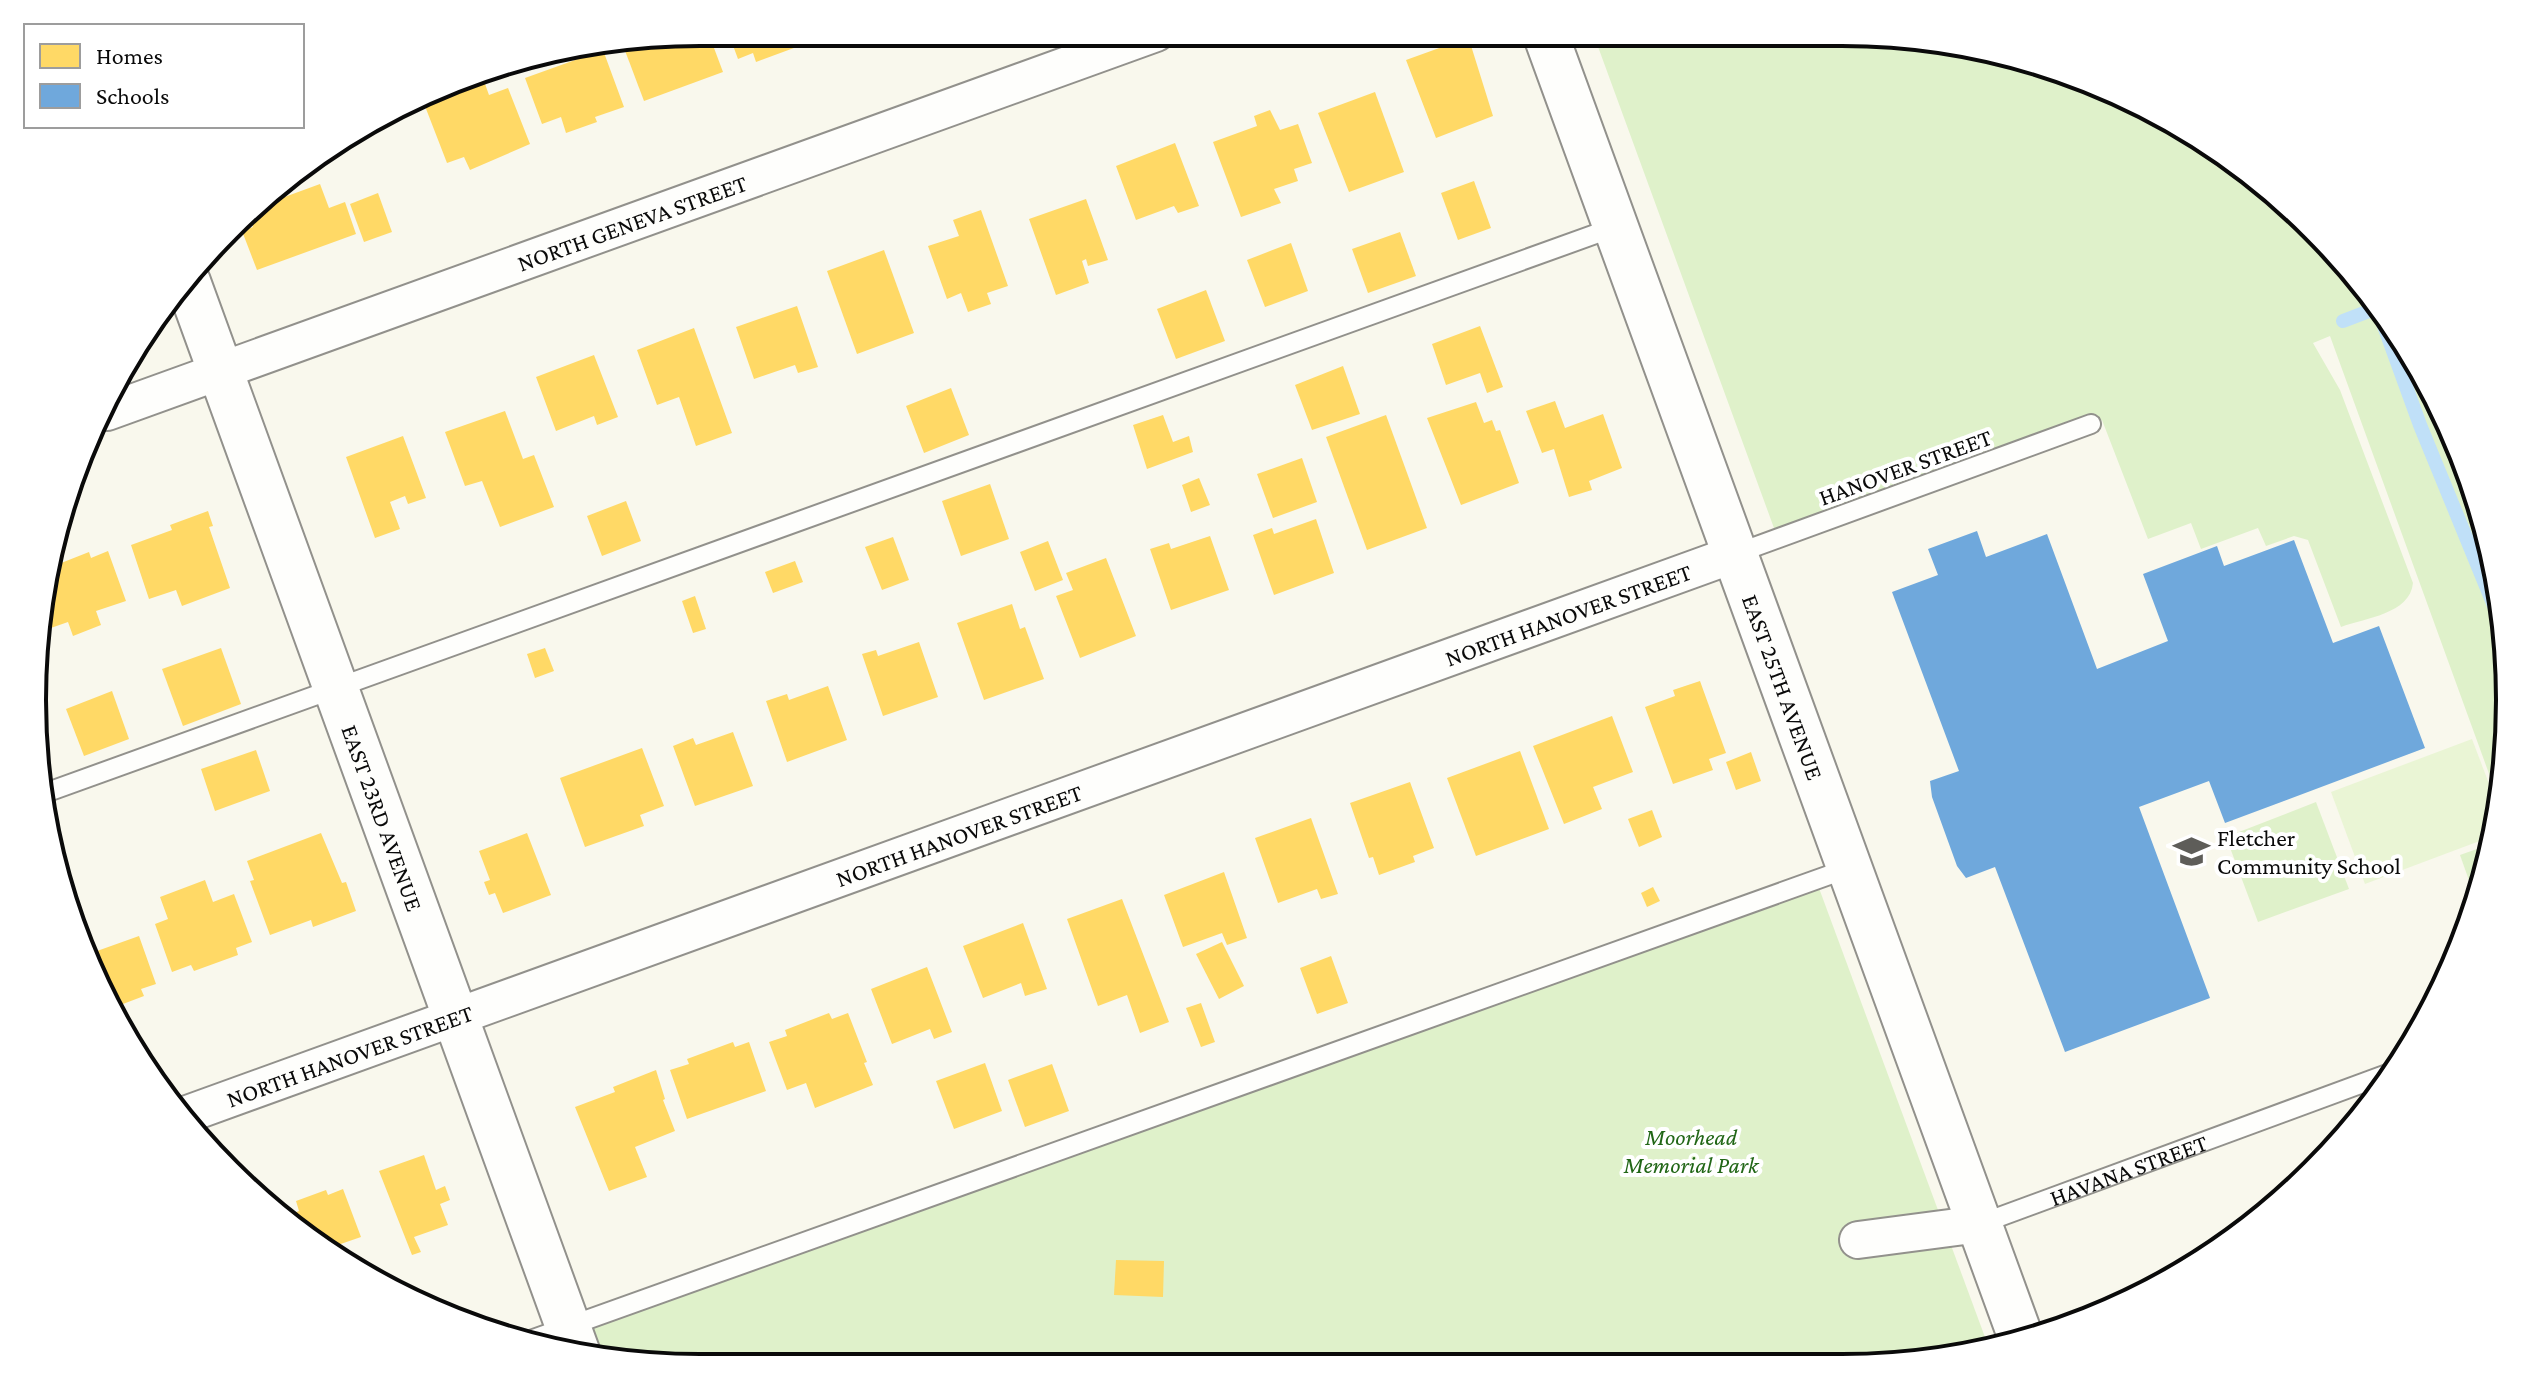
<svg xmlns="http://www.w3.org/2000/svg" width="2542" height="1400" viewBox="0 0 2542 1400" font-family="'Crimson Pro',serif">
<rect width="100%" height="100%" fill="#f9f8ed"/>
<!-- green -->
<g fill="#dff1ca">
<path d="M1593,33h292l171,34 120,55 107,76 89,96 69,111 46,123 6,32 -15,-20 19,46 12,71 -5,131 -4,16 -170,-468 -17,7 27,47 73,193c-3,31 -48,35 -72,44l-33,-87 -14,-4 -28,10 -8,-18 -57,21 -10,-26 -43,16 -46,-119 -324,119z"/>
<polygon points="2316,802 2349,889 2258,922 2226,837"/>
<polygon points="2491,844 2477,903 2460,855"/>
<polygon points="1816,880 1989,1348 1929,1362 657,1367 578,1354 568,1326"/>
</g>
<!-- pitch -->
<polygon fill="#eaf5d5" points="2472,739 2499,810 2493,836 2365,884 2331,792"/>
<!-- homes -->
<g fill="#ffd966">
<polygon points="700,32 708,32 723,72 644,101 624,48 643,41"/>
<polygon points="728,32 819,32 821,38 756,62 753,53 738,59"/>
<polygon points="1458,33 1461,33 1463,38 1468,36 1493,116 1436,138 1406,60 1442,47 1440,40"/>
<polygon points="603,50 624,107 595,117 597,122 566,133 561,117 542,124 525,78"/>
<polygon points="480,70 489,95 508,88 530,144 470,170 464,157 447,163 423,101"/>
<polygon points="1375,92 1404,172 1349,192 1318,113"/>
<polygon points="1270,110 1280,130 1298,124 1312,163 1294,169 1298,181 1274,189 1281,203 1241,217 1213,142 1257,126 1254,116"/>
<polygon points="1175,143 1199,206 1178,213 1174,206 1136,220 1116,166"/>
<polygon points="1474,181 1491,228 1458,240 1441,193"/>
<polygon points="320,184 329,208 345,202 356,234 257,270 242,231 253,227 249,217 260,206"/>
<polygon points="378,193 392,232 364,242 350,204"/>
<polygon points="1086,199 1108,260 1088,266 1086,259 1082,261 1089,283 1056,295 1029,219"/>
<polygon points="981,210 1008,286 987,293 991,304 968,312 961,293 947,299 928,246 959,236 953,220"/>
<polygon points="1400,232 1416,276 1368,293 1352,249"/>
<polygon points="1291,243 1308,291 1265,307 1247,260"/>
<polygon points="884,250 914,333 857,354 827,271"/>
<polygon points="1206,290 1225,341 1176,359 1157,309"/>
<polygon points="797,306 818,367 798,373 795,365 754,379 736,327"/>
<polygon points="1480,326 1503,387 1487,393 1480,373 1446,385 1432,344"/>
<polygon points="694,328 732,433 696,446 679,397 657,405 637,350"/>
<polygon points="594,355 618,417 597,425 594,416 556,431 536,377"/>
<polygon points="1343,366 1360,414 1312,430 1295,385"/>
<polygon points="951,388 969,435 924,453 906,406"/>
<polygon points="1555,401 1565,428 1603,414 1622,468 1589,481 1592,490 1569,497 1554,449 1542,453 1526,411"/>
<polygon points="1476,402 1484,423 1492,420 1496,431 1500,430 1519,483 1461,505 1427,418"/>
<polygon points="505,411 523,459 534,455 554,507 500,527 482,481 465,486 445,432"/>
<polygon points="1163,415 1173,442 1189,436 1193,452 1147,469 1133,425"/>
<polygon points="1386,415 1427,528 1367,550 1326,437"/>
<polygon points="403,436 426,498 408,504 405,496 390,502 400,529 375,538 346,457"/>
<polygon points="1302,458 1317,502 1273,518 1257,474"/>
<polygon points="1199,478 1210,505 1191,512 1182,485"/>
<polygon points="990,484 1009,539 961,556 942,501"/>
<polygon points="626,501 641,541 602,556 587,516"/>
<polygon points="208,511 213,526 209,527 230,588 182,606 176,590 149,599 131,545 172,530 170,525"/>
<polygon points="1316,519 1334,573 1274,595 1253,535 1272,528 1274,534"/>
<polygon points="1210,536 1229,590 1171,610 1150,549 1169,543 1171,549"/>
<polygon points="893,537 909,580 882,590 865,547"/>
<polygon points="1048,541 1063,580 1035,591 1020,552"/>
<polygon points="108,551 126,601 96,611 101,625 73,636 68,622 48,629 46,621 51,567 89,552 91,558"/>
<polygon points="1106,558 1136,636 1080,658 1056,596 1073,590 1066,573"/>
<polygon points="795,561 803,582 773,593 765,572"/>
<polygon points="695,596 706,629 693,633 682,601"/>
<polygon points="1012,604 1020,629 1025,627 1044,679 984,700 957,623"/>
<polygon points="919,642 938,697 883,716 862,654 876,650 878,656"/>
<polygon points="221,648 241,704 183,726 162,669"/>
<polygon points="545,648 554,671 535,678 527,654"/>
<polygon points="1700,681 1726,753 1709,759 1713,770 1673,784 1645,707 1675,696 1673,690"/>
<polygon points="828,686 847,740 787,762 766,701 787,694 789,700"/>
<polygon points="112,691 129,739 84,756 66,709"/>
<polygon points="1612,716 1633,772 1593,787 1602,809 1564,824 1533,746"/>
<polygon points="733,732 753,786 695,806 673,746 693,738 696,745"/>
<polygon points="642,748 664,806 640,815 644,826 585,847 560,778"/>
<polygon points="256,750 270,791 215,811 201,769"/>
<polygon points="1520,751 1549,829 1476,856 1447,778"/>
<polygon points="1751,752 1761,781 1736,790 1726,762"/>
<polygon points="1410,782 1434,848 1413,856 1415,862 1379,875 1373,857 1369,858 1350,803"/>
<polygon points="1652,810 1662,837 1639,847 1628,819"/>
<polygon points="1311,818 1338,894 1321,899 1317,889 1278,903 1255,838"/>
<polygon points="321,833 342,883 346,882 356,911 313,927 311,920 270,935 250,881 254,880 247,861"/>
<polygon points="527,833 551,895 503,913 495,893 489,895 484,882 490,880 479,851"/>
<polygon points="1224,872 1247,938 1227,945 1222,933 1183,947 1164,895"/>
<polygon points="205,880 213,902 234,894 252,942 236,948 238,955 194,971 191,965 172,972 155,924 168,919 160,897"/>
<polygon points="1653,887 1660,901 1647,907 1641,893"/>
<polygon points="1122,899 1169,1022 1140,1033 1127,995 1098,1006 1067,919"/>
<polygon points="1023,923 1047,989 1025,996 1021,983 983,998 963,946"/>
<polygon points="139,936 156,984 141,989 144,996 115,1007 83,956"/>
<polygon points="1222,942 1244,986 1219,999 1196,954"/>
<polygon points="1331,956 1348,1003 1317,1014 1300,968"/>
<polygon points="927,967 952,1032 934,1039 930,1029 892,1044 871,989"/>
<polygon points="1201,1003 1215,1042 1201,1047 1186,1008"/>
<polygon points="829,1013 832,1019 848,1013 867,1062 864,1063 873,1085 815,1108 806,1083 787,1090 769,1042 787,1036 785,1030"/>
<polygon points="733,1042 735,1047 749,1042 766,1091 687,1119 670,1070 689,1064 687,1059"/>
<polygon points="985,1063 1002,1111 954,1129 936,1081"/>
<polygon points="1052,1064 1069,1111 1025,1127 1008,1080"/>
<polygon points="656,1070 665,1099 663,1100 675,1131 635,1147 647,1177 609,1191 575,1107 615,1092 613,1087"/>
<polygon points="424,1155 436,1190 445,1186 450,1200 440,1204 448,1225 414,1237 421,1252 412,1255 379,1171"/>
<polygon points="343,1189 361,1237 329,1248 289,1215 299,1211 296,1201 326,1190 328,1195"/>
<polygon points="1116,1260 1164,1261 1163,1297 1114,1295"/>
</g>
<!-- schools -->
<polygon fill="#6fa8dc" points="1977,531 1986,557 2047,534 2097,669 2168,641 2143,574 2217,546 2224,566 2294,540 2333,643 2379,626 2425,748 2225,823 2209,781 2139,807 2210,998 2065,1052 1995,867 1966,878 1957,866 1932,797 1930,781 1959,771 1892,592 1938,575 1928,549"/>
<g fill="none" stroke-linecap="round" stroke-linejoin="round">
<!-- stream -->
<g stroke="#c0e0f8" stroke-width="14">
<polyline points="2372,293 2420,425 2504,630"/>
<polyline points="2343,321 2377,308"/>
</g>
<defs>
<g id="service">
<polyline points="1735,554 2091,424"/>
<polyline points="45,793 1615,227"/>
<path id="s1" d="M1980,1224l410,-151"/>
<polyline points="522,1343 1849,868"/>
</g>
<g id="minor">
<path id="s2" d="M107,412l1049,-379"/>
<path id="s3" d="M182,1116l1553,-562"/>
<polyline points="1858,1240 1980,1224"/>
</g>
<g id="tertiary">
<path id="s4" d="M1545,33l477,1308"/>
<path id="s5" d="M188,282l390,1072"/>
</g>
</defs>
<!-- service casing -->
<use href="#service" stroke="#92918c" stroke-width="22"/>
<!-- minor casing -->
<use href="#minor" stroke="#92918c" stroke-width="40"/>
<!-- tertiary casing -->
<use href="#tertiary" stroke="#92918c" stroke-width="48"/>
<!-- service -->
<use href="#service" stroke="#fefefc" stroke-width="18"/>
<!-- minor -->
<use href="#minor" stroke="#fefefc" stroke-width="36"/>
<!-- tertiary -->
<use href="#tertiary" stroke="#fefefc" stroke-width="44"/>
</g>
<!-- icons -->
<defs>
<symbol id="school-bare" viewBox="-9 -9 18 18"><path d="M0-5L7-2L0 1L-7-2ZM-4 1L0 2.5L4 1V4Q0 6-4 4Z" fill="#5e5d59" stroke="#fff" stroke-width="2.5" paint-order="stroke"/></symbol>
</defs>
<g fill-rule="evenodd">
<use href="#school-bare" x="2166" y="826" width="51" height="51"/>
</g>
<g text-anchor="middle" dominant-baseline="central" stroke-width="8" stroke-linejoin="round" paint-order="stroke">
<!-- street labels -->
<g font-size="24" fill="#0a0a0a" stroke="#fff">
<text stroke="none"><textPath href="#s2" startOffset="558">NORTH GENEVA STREET</textPath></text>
<text transform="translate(1905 467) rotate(-20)">HANOVER STREET</text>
<text stroke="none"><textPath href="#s3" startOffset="1474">NORTH HANOVER STREET</textPath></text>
<text stroke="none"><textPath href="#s4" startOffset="696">EAST 25TH AVENUE</textPath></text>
<text stroke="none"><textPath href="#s5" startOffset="570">EAST 23RD AVENUE</textPath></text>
<text stroke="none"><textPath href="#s3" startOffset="826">NORTH HANOVER STREET</textPath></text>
<text stroke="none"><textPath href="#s3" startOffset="178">NORTH HANOVER STREET</textPath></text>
<text stroke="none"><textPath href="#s1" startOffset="158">HAVANA STREET</textPath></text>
</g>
<!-- poi labels -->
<g font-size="24" fill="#0a0a0a" stroke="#fff" text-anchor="start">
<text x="2217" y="837">Fletcher<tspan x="2217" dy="28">Community School</tspan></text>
</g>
<!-- park labels -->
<g font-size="24" font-style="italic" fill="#216616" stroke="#fff">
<text x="1691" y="1136">Moorhead<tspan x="1691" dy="28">Memorial Park</tspan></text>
</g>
</g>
<!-- crop -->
<path d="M0 0H2542V1400H0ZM700 46H1842A654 654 0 0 1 2496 700V700A654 654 0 0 1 1842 1354H700A654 654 0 0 1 46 700V700A654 654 0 0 1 700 46Z" fill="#fff" fill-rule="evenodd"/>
<path fill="none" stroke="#0a0a0a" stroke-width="4" d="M700 46H1842A654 654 0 0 1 2496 700V700A654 654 0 0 1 1842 1354H700A654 654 0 0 1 46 700V700A654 654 0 0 1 700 46Z"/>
<!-- legend -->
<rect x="24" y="24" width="280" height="104" fill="#ffffff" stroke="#9d9d9d" stroke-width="2"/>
<rect x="40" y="44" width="40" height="24" fill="#ffd966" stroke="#9d9d9d" stroke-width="2"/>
<text x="96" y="64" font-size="24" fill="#0a0a0a">Homes</text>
<rect x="40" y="84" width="40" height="24" fill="#6fa8dc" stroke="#9d9d9d" stroke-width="2"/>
<text x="96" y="104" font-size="24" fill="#0a0a0a">Schools</text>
</svg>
